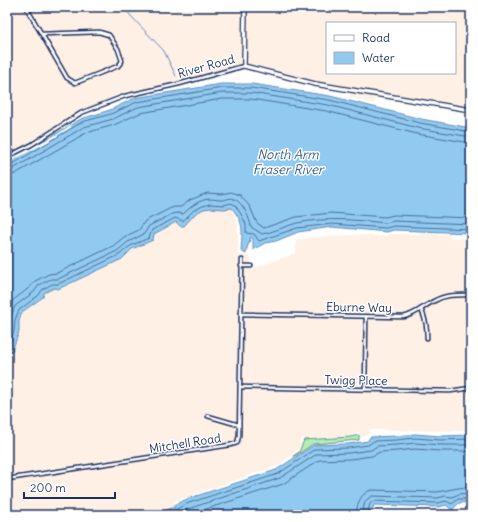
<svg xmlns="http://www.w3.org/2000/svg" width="478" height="522" viewBox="0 0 478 522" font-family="Delius,sans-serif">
<rect width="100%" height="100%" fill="#fff"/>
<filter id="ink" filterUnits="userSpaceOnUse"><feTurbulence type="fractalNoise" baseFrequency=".025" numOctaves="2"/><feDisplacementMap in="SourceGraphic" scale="8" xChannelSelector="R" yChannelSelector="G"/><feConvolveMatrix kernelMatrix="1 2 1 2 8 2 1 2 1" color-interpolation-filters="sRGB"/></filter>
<g filter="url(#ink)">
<!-- built -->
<g fill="#fef0e5" fill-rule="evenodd">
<path d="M7,7h464v103l-156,-26 -71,-18 -65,18 -54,12 -44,17 -50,32 -24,12zM327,23h128v50h-128z"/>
<polygon points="352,91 377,95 374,104 348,97"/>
<polygon points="230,207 232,208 238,224 238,252 240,255 246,255 251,258 251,269 296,253 296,239 343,235 387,236 388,234 450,234 450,238 471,238 471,393 470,393 468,431 370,430 369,434 360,438 360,432 349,436 301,439 299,449 280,465 173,502 175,507 152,515 149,509 131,515 7,515 7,352 12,351 19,332 19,321 22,312 43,297 44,293 54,288 122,259 132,249 153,240 154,234 177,222 184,226 196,213 204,209 211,208 224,209"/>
</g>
<!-- green -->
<polygon fill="#b2efb5" stroke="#668f8a" points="359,435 359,440 313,444 295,456 293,456 299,452 304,440 350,437"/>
<!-- water -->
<g fill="#91caf0" stroke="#628cb6">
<path d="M221,84h31l78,12 91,23 50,9v105l-77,-3 -7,2 -55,-5 -34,5 -22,9 -11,2 -12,7v-11l-2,-2 -4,11 -1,6 -5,-3c1,-21 4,-26 -9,-43l-8,1 -13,-1 -7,1 -8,4 -12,13h-4l-4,-4 -22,12 -1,6 -21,9 -10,10 -64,30 -4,-1 -10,5 -1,4 -21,15 -3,9v11l-7,19 -5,1v-190l74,-43 29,-9 25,-12z"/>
<polygon points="415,434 441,436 469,435 471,436 471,502 459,503 453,509 453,515 451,515 451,509 446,505 439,507 374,505 371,515 152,515 175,507 174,505 187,499 276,470 314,445 348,444 368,441 370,437 396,436"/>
</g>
<!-- pier -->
<polygon fill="#fff" points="72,124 70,128 58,135 57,137 15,159 7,165 7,160 58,134"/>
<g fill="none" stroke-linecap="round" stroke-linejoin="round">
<!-- shore -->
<g stroke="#4a6d98" stroke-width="1">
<polyline points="7,165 11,165 82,122 111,114 137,102 222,88 251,88 329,100 420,123 471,132"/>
<polyline points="7,170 13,169 84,127 113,119 138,107 222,93 251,93 328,105 418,128 471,137"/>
<polyline points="7,176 15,174 86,133 114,125 140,113 222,99 251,99 326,111 417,134 471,143"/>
<polyline points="7,309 12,301 29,288 35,281 49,274 57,273 113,246 124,237 139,230 145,221 169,209 174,207 181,207 190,200 207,193 222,194 231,192 240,195 250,207 257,223 264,228 296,217 331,213 385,217 394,215 471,218"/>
<path d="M7,338l3,-8v-11l5,-13 19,-14 5,-7 12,-6h7l59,-28 11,-9 16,-8 5,-8 23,-12 5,-1 6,1c8,-7 15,-14 26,-15 5,0 9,1 13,1 4,0 8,-3 12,-1 9,3 16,20 17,28l11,7c12,-2 23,-8 35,-11 30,-6 59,-3 89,0l8,-2 77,3"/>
<polyline points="7,348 9,347 14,331 15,320 19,310 39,295 42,290 52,284 58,284 119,255 130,246 149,238 152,230 175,218 183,221 194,210 203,206 210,204 224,205 231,203 235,205 241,214 246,224 246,233 254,234 259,241 297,228 332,224 386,228 394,226 471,229"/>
<path d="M164,515c11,-4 15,-8 25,-12l89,-29 37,-25 33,-1 20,-3 6,-4 22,-1 19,-2 26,2 30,-1"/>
<polyline points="179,515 183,511 191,508 280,478 317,454 349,453 371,450 377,446 397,445 415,443 441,445 471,445"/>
<polyline points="188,515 283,484 319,460 350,459 372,456 380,452 397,451 415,449 440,451 471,451"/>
<path d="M356,515c1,-11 4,-21 15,-25l66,2 21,-4 13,-1"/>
<polyline points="362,515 365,501 372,496 438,498 445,496 452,497 459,494 471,493"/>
<polyline points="367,515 370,504 373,501 438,503 446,501 452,504 458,499 471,499"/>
</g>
<!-- stream -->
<polyline stroke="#628cb6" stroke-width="1" points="125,7 130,15 164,51 176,76"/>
<defs>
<g id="street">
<polyline points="26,7 67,78 75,83 118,66 122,61 118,49 109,35 99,32 42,34"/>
<polyline points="7,157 31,145 81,113 125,96 179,84 244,66"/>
<polyline points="241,266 251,266"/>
<path d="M421,309c5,11 6,18 6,29"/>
<path d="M241,314l162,3c12,-2 21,-11 31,-16 12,-7 24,-6 37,-6"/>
<polyline points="240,387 450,391 471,388"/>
<polyline points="365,389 366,317"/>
<polyline points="208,416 239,425"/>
<polyline points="7,479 230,445 237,443 239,436 242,260"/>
</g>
<polyline id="secondary" points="245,7 244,66 315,84 471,110"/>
</defs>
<!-- street casing -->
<use href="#street" stroke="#1b2f5e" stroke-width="5.5"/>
<!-- secondary casing -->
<use href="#secondary" stroke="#1b2f5e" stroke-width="6"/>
<!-- street -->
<use href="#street" stroke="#fff" stroke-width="2.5"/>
<!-- secondary -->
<use href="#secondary" stroke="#fff" stroke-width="3.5"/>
</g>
</g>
<g text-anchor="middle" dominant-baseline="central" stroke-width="3" stroke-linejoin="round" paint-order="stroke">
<!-- street labels -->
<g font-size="12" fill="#1b2f5e" stroke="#fff">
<text transform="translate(206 66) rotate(-15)">River Road</text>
<text transform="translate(359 307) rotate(1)">Eburne Way</text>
<text transform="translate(356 380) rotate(1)">Twigg Place</text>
<text transform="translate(185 443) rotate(-9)">Mitchell Road</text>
</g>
<!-- water labels -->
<g font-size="13" font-style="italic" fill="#3e5e8a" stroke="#fff">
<text x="288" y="154">North Arm<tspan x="288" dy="15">Fraser River</tspan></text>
</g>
</g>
<!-- margin -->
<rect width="478" height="522" fill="none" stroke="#fff" stroke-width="24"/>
<rect x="12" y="12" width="454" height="498" fill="none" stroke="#1b2f5e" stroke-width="1.5" filter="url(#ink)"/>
<!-- legend -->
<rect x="326" y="22" width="130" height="52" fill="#ffffff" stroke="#a4acbf"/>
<rect x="334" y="35" width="20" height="6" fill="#ffffff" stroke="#a4acbf"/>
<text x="362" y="42" font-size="12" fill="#1b2f5e">Road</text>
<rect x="334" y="52" width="20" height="12" fill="#91caf0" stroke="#a4acbf"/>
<text x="362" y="62" font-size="12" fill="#1b2f5e">Water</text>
<!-- scale -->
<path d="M24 492v6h91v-6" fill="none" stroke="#1b2f5e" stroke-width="2"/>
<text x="30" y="492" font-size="12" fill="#1b2f5e" stroke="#ffffff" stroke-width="3" paint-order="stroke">200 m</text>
</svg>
